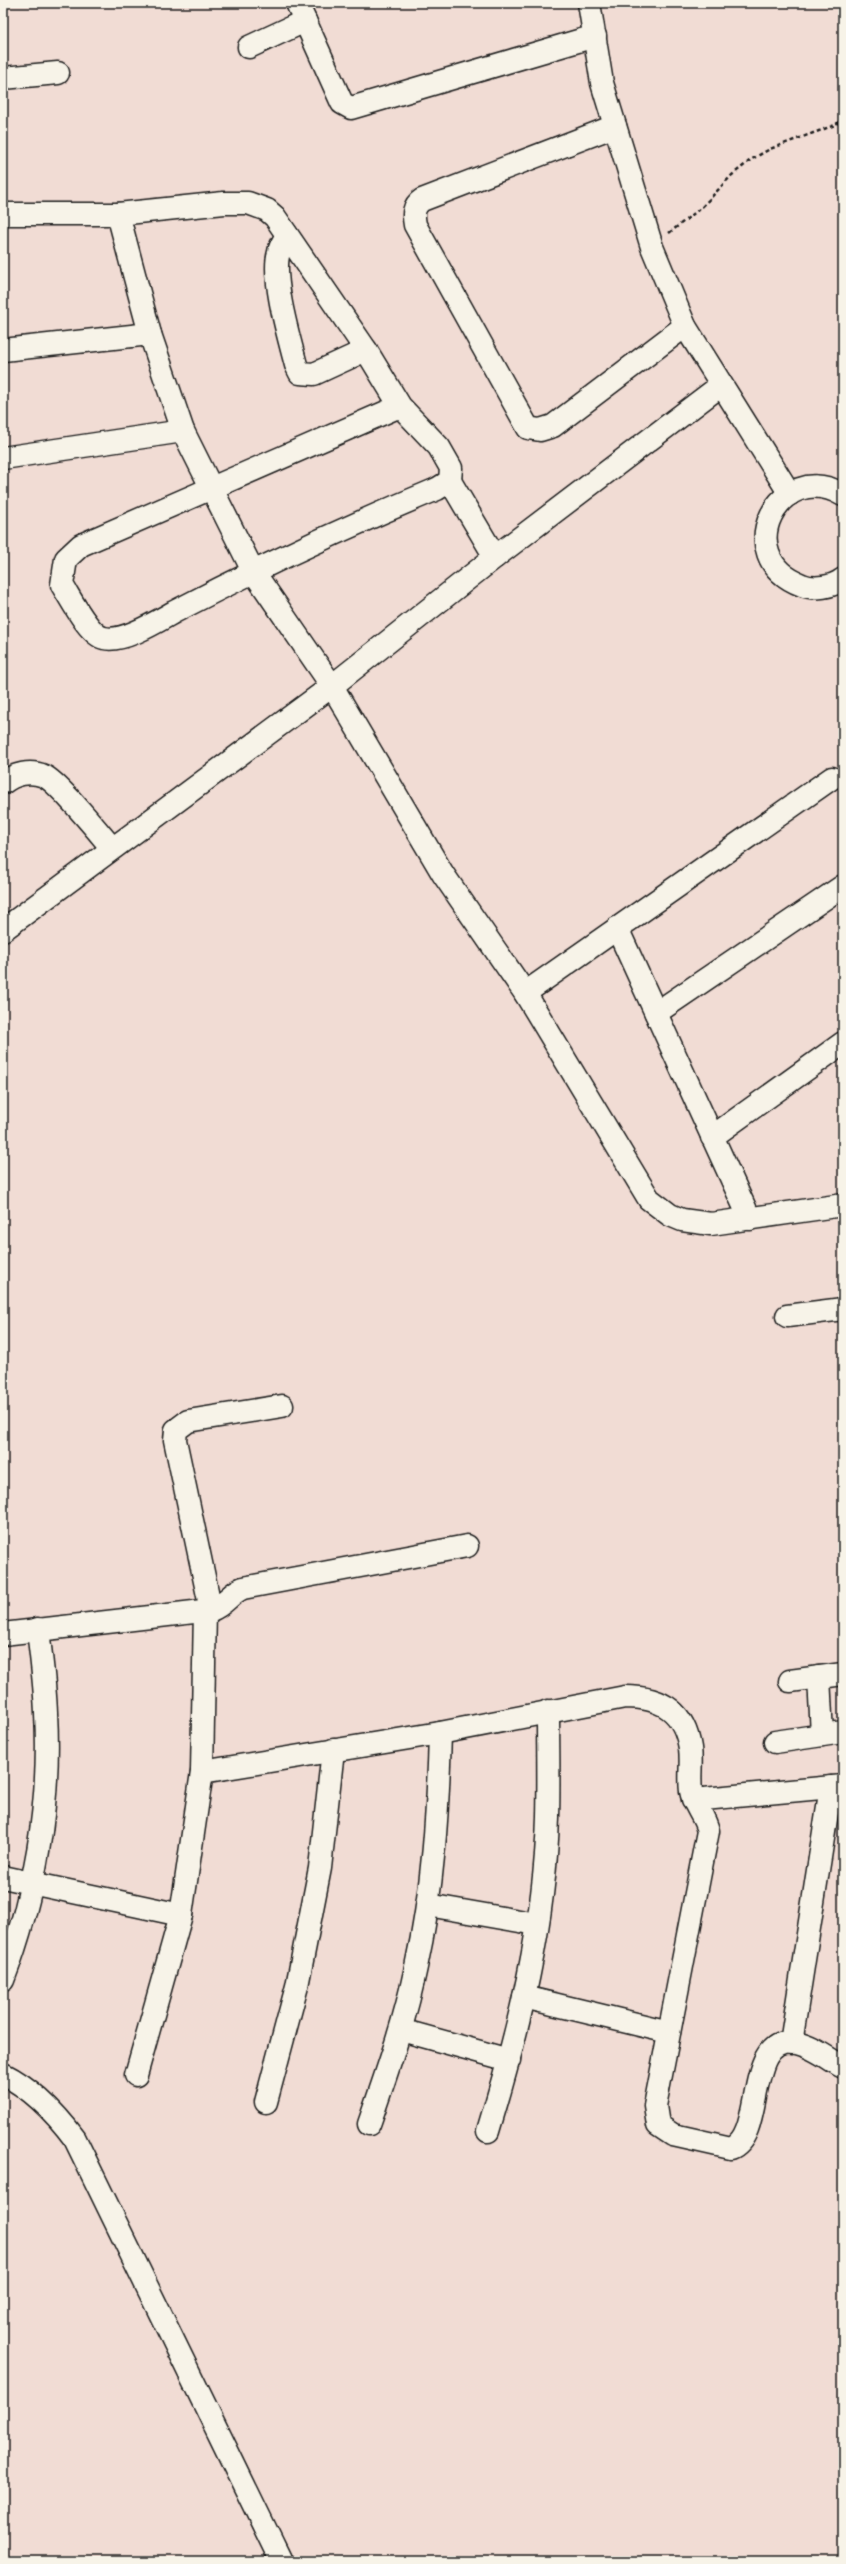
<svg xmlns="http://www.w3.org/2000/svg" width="846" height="2564" viewBox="0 0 846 2564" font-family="Mynerve,sans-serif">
<rect width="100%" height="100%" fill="#f1dcd4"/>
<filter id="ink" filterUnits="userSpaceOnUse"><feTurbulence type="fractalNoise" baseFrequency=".025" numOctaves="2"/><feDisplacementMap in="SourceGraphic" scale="8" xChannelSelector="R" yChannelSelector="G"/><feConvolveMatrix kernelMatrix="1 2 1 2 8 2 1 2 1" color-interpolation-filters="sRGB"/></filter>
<g filter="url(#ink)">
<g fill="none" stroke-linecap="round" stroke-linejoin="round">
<defs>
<g id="minor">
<polyline points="297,3 342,103 351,108 595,36"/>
<polyline points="589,3 602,83 652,247 685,326 790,494"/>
<polyline points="249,47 305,21"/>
<polyline points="3,78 58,73"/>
<path d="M615,126l-193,74c-9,6 -9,14 -7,25l113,203 12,2 13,-4 132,-100"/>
<path d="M3,214h115l106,-11h24l19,7 8,7 91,133 34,56 39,41 12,21 -1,13 -13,8c-89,37 -177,78 -263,123 -16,9 -51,31 -70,26 -15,-3 -33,-39 -42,-53l4,-26 15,-14 319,-139"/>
<polyline points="118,214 150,334 183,431 253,571 332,686 443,874 525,993 649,1199 670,1215 682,1220 711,1224 843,1205"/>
<path d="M287,235c-3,6 -7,11 -8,17 -8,25 10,86 17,113l4,8 14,1 52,-24"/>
<polyline points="3,350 150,334"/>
<polyline points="3,458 183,431"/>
<polyline points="450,481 495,557"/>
<path d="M843,495c-63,-38 -115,62 -41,90 12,5 31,2 41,-6"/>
<path d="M3,783c11,-9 27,-13 41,-7 14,6 55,57 68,72"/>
<polyline points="617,928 750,1219"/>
<polyline points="3,930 332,686 495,557 720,386"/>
<polyline points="525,993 832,778"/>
<polyline points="656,1013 843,886"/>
<polyline points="712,1137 843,1043"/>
<polyline points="787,1316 843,1309"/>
<polyline points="211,1610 175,1440 176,1430 188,1421 282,1406"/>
<path d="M3,1634l208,-24c14,-5 19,-17 32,-22l224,-42"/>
<polyline points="819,1677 822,1735"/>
<polyline points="790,1681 843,1674"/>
<polyline points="775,1742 843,1732"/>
<path d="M202,1772l238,-39 185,-36c36,0 59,13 65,51 2,14 -1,29 1,43 2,14 14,25 17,40l-53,275 3,19 15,10 58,13c35,-13 12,-114 65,-105 16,3 33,16 47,24"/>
<polyline points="693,1800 843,1786"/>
<polyline points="3,1877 181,1915"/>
<polyline points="428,1905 537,1924"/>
<path d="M3,1980c32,-83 48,-178 43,-267 -1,-28 -5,-56 -8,-84"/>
<polyline points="524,1997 669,2032"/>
<polyline points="401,2030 509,2060"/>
<polyline points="791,2043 831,1787"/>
<path d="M3,2074c30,15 52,38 72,65l206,422"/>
<polyline points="136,2075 181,1915 202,1772 205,1610"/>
<polyline points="266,2102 297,1986 320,1868 333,1750"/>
<path d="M369,2124c18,-52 36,-103 47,-157 17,-77 22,-155 24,-234"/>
<path d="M488,2131c31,-102 57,-207 60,-314 1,-36 0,-71 0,-106"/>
</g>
</defs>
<!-- minor casing -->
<use href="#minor" stroke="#1c1c1c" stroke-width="25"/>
<!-- path -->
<polyline stroke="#1c1c1c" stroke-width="2.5" stroke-dasharray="4 3" stroke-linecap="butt" points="669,233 702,207 732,175 752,159 770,149 835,125 843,119"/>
<!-- minor -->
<use href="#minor" stroke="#f7f3e8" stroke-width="22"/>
</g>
</g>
<!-- margin -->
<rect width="846" height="2564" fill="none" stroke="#f7f3e8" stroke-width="16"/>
<rect x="8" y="8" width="830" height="2548" fill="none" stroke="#1c1c1c" stroke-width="1.5" filter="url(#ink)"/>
</svg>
